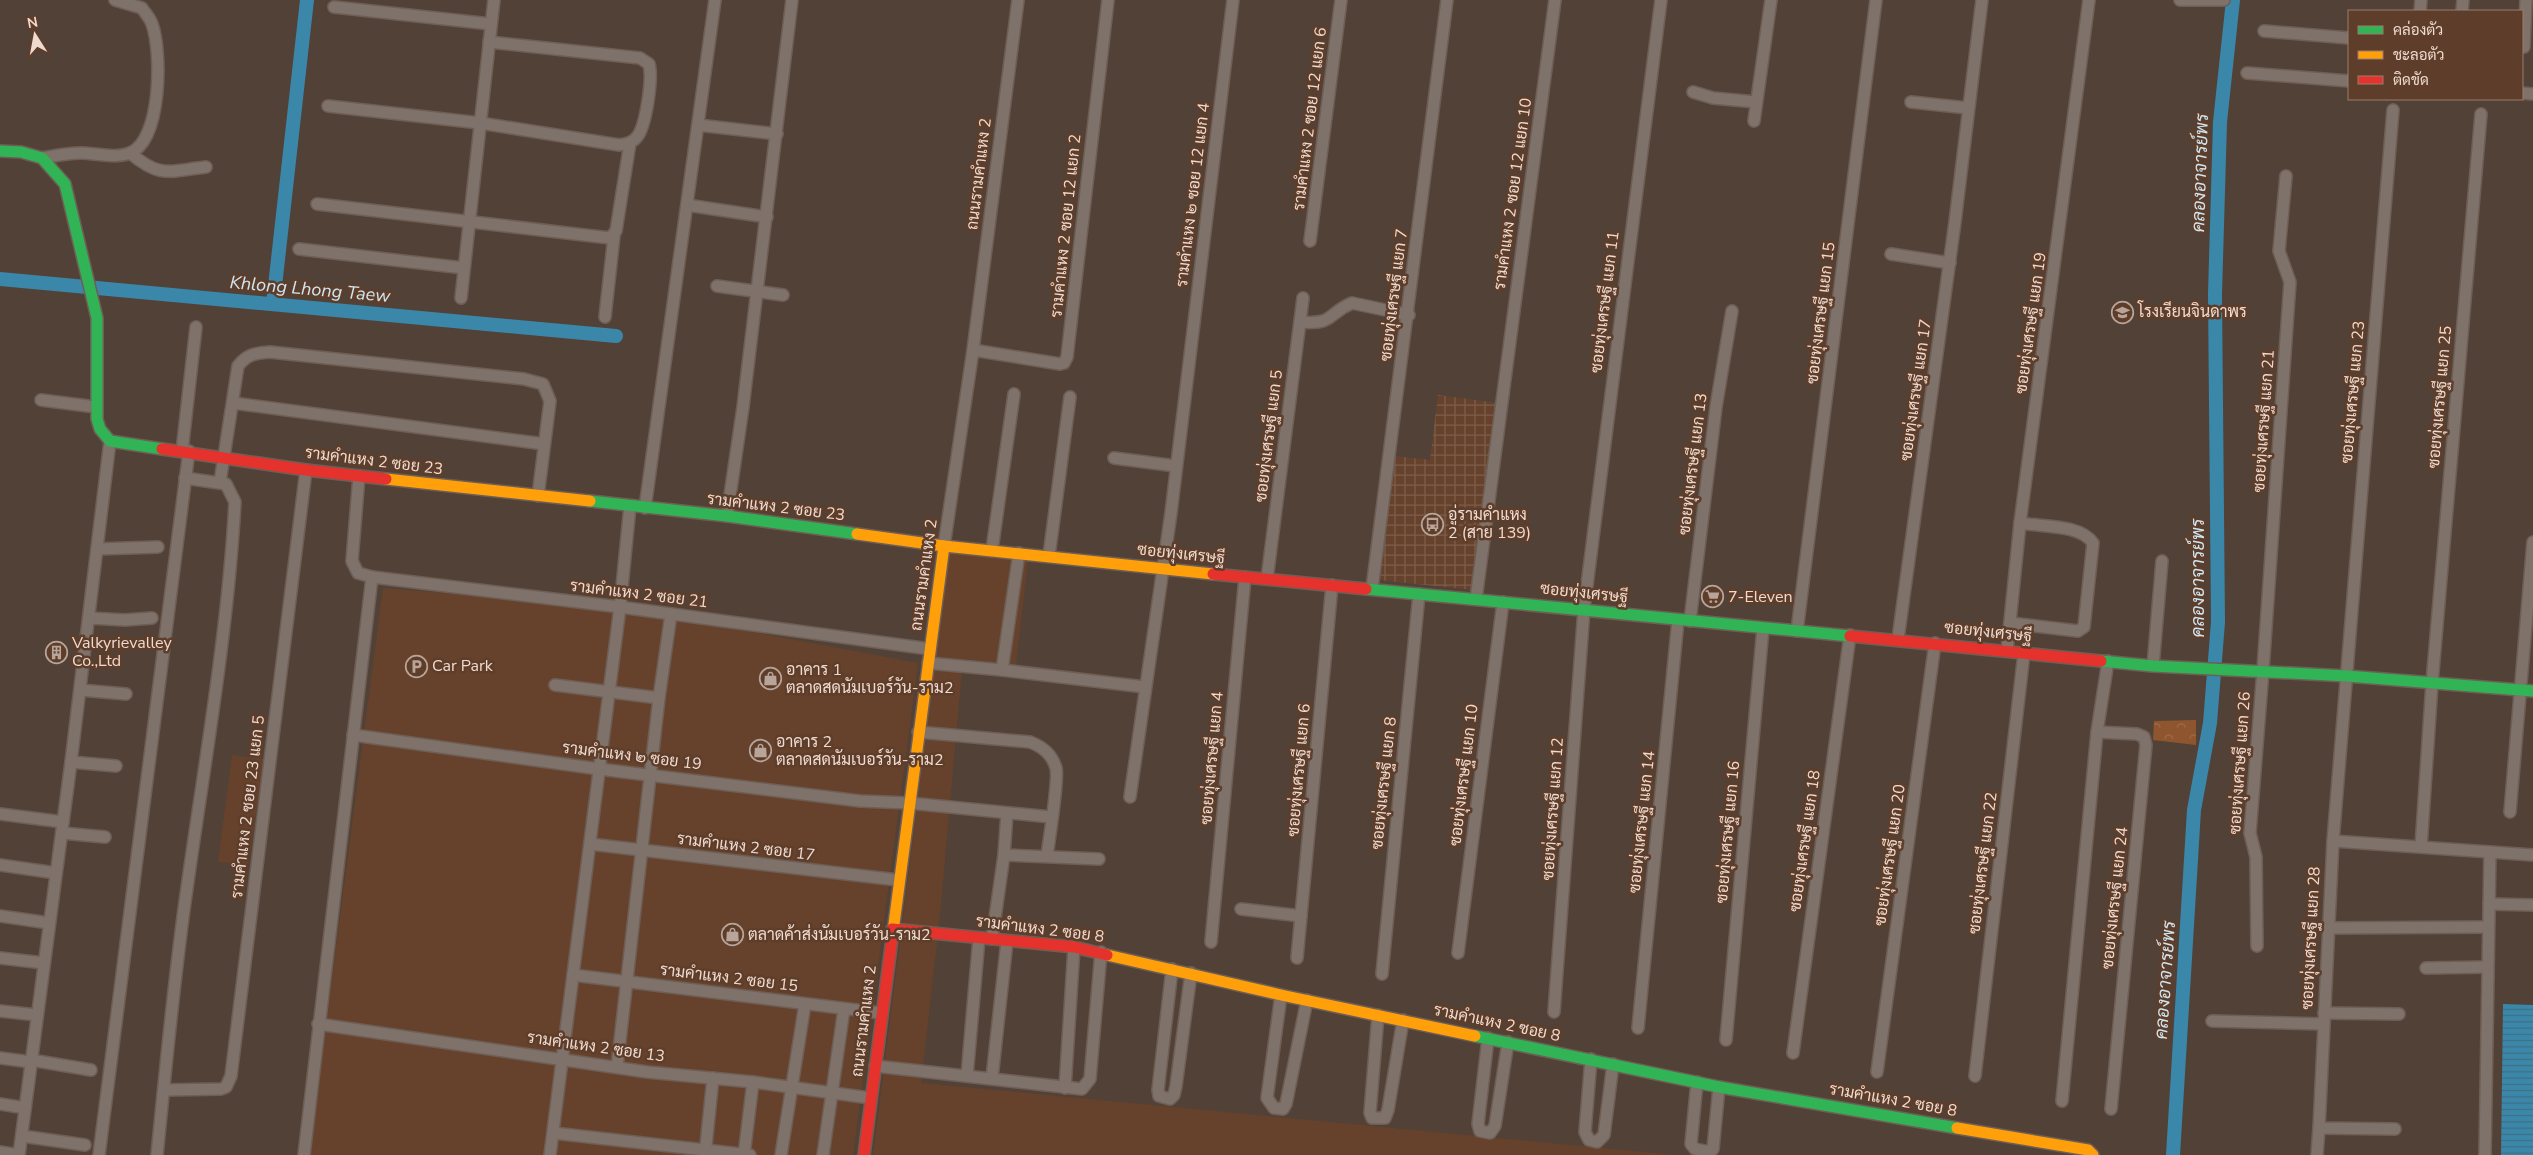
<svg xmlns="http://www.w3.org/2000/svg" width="2533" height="1155" viewBox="0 0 2533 1155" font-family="'Nunito Sans',Sarabun,sans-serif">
<defs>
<pattern id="industrial-grid" width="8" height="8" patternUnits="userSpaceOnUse" patternTransform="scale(1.25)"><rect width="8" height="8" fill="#66422c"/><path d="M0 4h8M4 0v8" fill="none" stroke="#7c5d4a"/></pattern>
<pattern id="park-crowns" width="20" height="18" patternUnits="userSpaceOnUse" patternTransform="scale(1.25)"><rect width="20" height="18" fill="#8e552f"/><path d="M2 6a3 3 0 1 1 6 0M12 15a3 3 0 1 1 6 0" fill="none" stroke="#9e6d4c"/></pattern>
<pattern id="water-rules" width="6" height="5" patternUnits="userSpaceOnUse" patternTransform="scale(1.25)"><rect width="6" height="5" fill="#3b87aa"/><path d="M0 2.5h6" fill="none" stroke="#406e84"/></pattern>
</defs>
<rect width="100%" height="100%" fill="#524136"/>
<!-- built -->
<g fill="#66422c">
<polygon points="949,553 1028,560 1016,665 963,659 939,926 921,1083 1675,1155 873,1155"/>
<polygon points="383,588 620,607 918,663 853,1155 309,1155"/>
<polygon points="232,755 264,759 248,865 218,862"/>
</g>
<!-- industrial -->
<polygon fill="url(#industrial-grid)" points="1438,395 1498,403 1473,590 1378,580 1395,456 1430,460"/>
<!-- park -->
<polygon fill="url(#park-crowns)" points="2196,720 2196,745 2153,740 2154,721"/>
<!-- water -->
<polygon fill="url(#water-rules)" points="2503,1004 2533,1005 2533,1155 2501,1155"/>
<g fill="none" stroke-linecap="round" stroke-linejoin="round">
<!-- canal -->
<g stroke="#3b87aa" stroke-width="14">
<polyline points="0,279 616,336"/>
<polyline points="273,304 307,0"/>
<polyline points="2173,1155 2194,810 2210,723 2218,622 2215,294 2220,122 2233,0"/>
</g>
<defs>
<g id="street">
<polyline points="2180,0 2224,0"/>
<polyline points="334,7 491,24"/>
<polyline points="2420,11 2421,0"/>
<polyline points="2462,11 2463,0"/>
<polyline points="2264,31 2349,38"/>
<polyline points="2524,47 2526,0"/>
<polyline points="2247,73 2349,81"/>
<polyline points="1693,92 1713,98 1756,102"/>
<polyline points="2522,93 2533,94"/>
<polyline points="1911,102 1968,108"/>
<path d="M328,106l152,17 139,22c7,-1 13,-2 18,-8 9,-11 16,-59 12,-73l-9,-6 -151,-16"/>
<polyline points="2393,110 2333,841 2319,1128 2395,1129"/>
<polyline points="1754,121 1771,0"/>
<polyline points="698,125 777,134"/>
<path d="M130,153c31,26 39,18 76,14"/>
<path d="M42,158c12,-2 25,-5 38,-5 16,0 35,6 50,0 32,-13 32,-102 22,-129 -2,-6 -7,-11 -10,-16l-27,-8"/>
<polyline points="317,204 610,238 616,231 630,143"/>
<polyline points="687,205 767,217"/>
<polyline points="1310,241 1341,0"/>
<polyline points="299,249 464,268"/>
<polyline points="1891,254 1950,263"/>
<polyline points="717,286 783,295"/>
<polyline points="461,298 494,0"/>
<polyline points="605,317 614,236"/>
<path d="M1300,322c35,3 26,-8 52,-19l57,12"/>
<polyline points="973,350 1060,364 1064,363 1067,357 1108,0"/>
<polyline points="41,400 96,407"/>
<polyline points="233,403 544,444"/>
<polyline points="182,451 196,327"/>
<polyline points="1114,458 1176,466"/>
<polyline points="359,476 352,561 358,573 372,577 620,607 930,649"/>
<path d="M220,482l18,-116c9,-12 18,-13 32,-14l254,27 19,5 7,17 -12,95"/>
<polyline points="645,508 715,0"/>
<polyline points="727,516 743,407 792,0"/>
<polyline points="944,546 973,350 1018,0"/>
<polyline points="97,549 158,547"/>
<polyline points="992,550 1014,394"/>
<polyline points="1019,553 1002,670 1145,687"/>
<polyline points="1049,556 1070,397"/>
<polyline points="1267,579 1303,298"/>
<polyline points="1372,589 1447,0"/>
<polyline points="1476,599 1555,0"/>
<polyline points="89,618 125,620 152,618"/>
<polyline points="1690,621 1716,407 1732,311"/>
<path d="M2010,623l68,8 6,-4 9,-84c-13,-19 -50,-16 -73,-20"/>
<polyline points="1797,631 1876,0"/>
<polyline points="1898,639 1955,222 1982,0"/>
<polyline points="2007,651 2020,523 2089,0"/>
<polyline points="928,663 1002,670"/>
<polyline points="2153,666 2162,561"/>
<polyline points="555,685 659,698"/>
<polyline points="80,690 126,694"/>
<path d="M918,732l112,10c13,5 22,12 26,26 3,12 -7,72 -9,88"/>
<polyline points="2097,732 2137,734 2144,737 2146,745 2111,1109"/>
<polyline points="353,735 599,769 860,801 909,803 1051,817"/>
<polyline points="71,762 116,766"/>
<polyline points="1130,797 1171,513 1233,0"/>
<polyline points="2510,812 2533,542"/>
<polyline points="0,814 63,822"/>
<polyline points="62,833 105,837"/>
<polyline points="2333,841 2533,855"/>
<polyline points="590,844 898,880"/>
<polyline points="2421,847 2432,683 2481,114"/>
<polyline points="1004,855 1007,813"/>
<polyline points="0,865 56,873"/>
<polyline points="2489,904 2533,905"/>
<polyline points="1241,909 1301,916"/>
<polyline points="0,916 49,923"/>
<polyline points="2328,928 2488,927"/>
<polyline points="992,939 1004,855 1099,859"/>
<polyline points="1211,942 1245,577"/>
<polyline points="2257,946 2256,857 2250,833 2263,670 2290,282 2279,251 2286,176"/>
<polyline points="1458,953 1503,602"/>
<polyline points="0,958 44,963"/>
<polyline points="1297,958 1332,585"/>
<polyline points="2426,968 2487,967"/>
<polyline points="1172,969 1158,1090 1159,1096 1170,1099 1174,1095 1176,1086 1191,973"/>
<polyline points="1382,974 1419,594"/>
<polyline points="573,975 881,1013"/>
<polyline points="1281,995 1267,1098 1274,1108 1283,1109 1286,1104 1307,1000"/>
<polyline points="0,1011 37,1015"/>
<polyline points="1554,1012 1584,609 1661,0"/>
<polyline points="2324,1013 2399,1014"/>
<polyline points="1378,1015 1370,1113 1372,1118 1385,1118 1388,1110 1403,1020"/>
<polyline points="2212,1021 2323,1024"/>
<polyline points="318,1024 647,1072 753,1082 870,1098"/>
<polyline points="1638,1028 1678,620"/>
<polyline points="1488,1038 1478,1124 1480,1131 1490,1133 1495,1126 1508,1042"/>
<polyline points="1726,1040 1763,628"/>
<polyline points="1793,1053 1850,635"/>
<polyline points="0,1058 31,1062"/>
<polyline points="1591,1059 1585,1132 1589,1140 1597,1142 1604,1135 1613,1064"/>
<polyline points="31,1060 91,1070"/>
<polyline points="875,1066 1082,1089 1090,1079 1101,952"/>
<polyline points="617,1067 659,698 671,614"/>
<polyline points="1877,1072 1935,643"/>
<polyline points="967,1076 979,938"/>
<polyline points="1975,1076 2024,653"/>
<polyline points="992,1078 1007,941"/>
<polyline points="1697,1082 1691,1144 1695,1149 1710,1152 1713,1149 1719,1087"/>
<polyline points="1065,1088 1074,947"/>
<polyline points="165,1090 221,1089 226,1087 231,1076 306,470"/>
<polyline points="2062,1101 2097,732 2108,661"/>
<polyline points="0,1104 25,1108"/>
<polyline points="553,1133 750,1155"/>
<polyline points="22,1136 85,1145"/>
<polyline points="0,1152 19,1155 71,762 110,441"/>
<polyline points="99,1155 189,451"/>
<path d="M157,1155c9,-89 17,-178 30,-267 18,-128 41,-257 48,-386l-9,-18 -41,-6"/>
<polyline points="304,1155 372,577"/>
<polyline points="550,1155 620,607 630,506"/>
<polyline points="705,1155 713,1078"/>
<polyline points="744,1155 753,1082"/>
<polyline points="781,1155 805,1004"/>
<polyline points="823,1155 844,1009"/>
<polyline points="2317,1155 2319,1128"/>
<polyline points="2485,1155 2490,852"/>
</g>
<g id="fast">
<polyline points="0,151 21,152 42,158 65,184 97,318 97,419 100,429 110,441 162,449"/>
<polyline points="590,501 727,516 857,534"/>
<polyline points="1366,589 1850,636"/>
<polyline points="2101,661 2153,666 2347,676 2533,691"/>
<polyline points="1475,1036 1719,1087 1957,1128"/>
</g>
<g id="slow">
<polyline points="386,479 590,501"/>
<polyline points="857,534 944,546 1213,574"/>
<polyline points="892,939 944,546"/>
<polyline points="1107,955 1281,995 1475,1036"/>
<polyline points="1957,1128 2088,1150 2093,1155"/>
</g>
<g id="jam">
<polyline points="162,449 306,470 386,479"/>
<polyline points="1213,574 1366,589"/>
<polyline points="1850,636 2101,661"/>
<polyline points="892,929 1074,947 1107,955"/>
<polyline points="864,1155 892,939"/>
</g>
</defs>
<!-- street casing -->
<use href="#street" stroke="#6e5e55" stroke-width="14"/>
<!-- fast casing -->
<use href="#fast" stroke="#6e5e55" stroke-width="14"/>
<!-- slow casing -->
<use href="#slow" stroke="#6e5e55" stroke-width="14"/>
<!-- jam casing -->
<use href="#jam" stroke="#6e5e55" stroke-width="14"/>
<!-- street -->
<use href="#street" stroke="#7f726a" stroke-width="11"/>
<!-- fast -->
<use href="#fast" stroke="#30b455" stroke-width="11"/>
<!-- slow -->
<use href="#slow" stroke="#ff9f0a" stroke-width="11"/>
<!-- jam -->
<use href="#jam" stroke="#e5322d" stroke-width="11"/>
</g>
<!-- icons -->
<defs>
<symbol id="school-ring" viewBox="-11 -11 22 22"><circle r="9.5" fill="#5e3e2a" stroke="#b8a499" stroke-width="1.5"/><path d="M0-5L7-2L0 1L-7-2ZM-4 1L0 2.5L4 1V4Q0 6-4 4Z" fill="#b8a499"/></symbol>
<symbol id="bus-ring" viewBox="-11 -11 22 22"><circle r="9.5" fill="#5e3e2a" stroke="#b8a499" stroke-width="1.5"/><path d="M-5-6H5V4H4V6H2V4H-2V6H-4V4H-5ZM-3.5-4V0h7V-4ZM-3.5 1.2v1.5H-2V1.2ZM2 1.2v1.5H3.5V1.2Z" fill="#b8a499"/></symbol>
<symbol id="supermarket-ring" viewBox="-11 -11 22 22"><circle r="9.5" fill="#5e3e2a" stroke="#b8a499" stroke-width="1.5"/><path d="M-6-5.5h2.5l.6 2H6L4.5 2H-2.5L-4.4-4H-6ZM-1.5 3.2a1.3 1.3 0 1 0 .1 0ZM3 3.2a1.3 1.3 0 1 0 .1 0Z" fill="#b8a499"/></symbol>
<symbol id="building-ring" viewBox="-11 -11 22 22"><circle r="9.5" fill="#5e3e2a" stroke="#b8a499" stroke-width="1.5"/><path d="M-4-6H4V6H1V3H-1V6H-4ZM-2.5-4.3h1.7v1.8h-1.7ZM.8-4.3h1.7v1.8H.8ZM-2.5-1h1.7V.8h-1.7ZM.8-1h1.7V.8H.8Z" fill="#b8a499"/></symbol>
<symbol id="parking-ring" viewBox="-11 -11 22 22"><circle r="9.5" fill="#5e3e2a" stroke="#b8a499" stroke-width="1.5"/><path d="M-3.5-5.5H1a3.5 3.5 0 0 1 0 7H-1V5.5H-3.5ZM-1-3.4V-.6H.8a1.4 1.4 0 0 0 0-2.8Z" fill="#b8a499"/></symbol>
<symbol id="shop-ring" viewBox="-11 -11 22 22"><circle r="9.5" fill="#5e3e2a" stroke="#b8a499" stroke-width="1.5"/><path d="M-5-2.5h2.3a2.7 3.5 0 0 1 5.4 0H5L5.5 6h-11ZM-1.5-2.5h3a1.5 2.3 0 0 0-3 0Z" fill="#b8a499"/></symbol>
</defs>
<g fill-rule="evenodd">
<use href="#school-ring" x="2110" y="300" width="25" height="25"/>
<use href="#bus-ring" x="1420" y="512" width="25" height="25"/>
<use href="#supermarket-ring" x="1700" y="584" width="25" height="25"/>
<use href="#building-ring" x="44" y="640" width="25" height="25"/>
<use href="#parking-ring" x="404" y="654" width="25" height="25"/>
<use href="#shop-ring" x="758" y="666" width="25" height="25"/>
<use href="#shop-ring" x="748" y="738" width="25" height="25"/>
<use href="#shop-ring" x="720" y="922" width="25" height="25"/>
</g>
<g text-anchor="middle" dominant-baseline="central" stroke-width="5" stroke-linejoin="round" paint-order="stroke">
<!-- street labels -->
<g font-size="16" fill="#efdacf" stroke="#5e3e2a">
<text transform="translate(1310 119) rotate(-83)">รามคำแหง 2 ซอย 12 แยก 6</text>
<text transform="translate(979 174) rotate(-83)">ถนนรามคำแหง 2</text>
<text transform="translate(1513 194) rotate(-82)">รามคำแหง 2 ซอย 12 แยก 10</text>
<text transform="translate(1193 195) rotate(-83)">รามคำแหง ๒ ซอย 12 แยก 4</text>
<text transform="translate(1066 226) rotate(-84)">รามคำแหง 2 ซอย 12 แยก 2</text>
<text transform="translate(1394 295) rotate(-83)">ซอยทุ่งเศรษฐี แยก 7</text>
<text transform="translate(1605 302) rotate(-83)">ซอยทุ่งเศรษฐี แยก 11</text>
<text transform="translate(1821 313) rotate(-83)">ซอยทุ่งเศรษฐี แยก 15</text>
<text transform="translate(2031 323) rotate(-82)">ซอยทุ่งเศรษฐี แยก 19</text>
<text transform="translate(1916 390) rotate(-82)">ซอยทุ่งเศรษฐี แยก 17</text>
<text transform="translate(2353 392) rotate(-85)">ซอยทุ่งเศรษฐี แยก 23</text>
<text transform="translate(2440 397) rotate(-85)">ซอยทุ่งเศรษฐี แยก 25</text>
<text transform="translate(2264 421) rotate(-86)">ซอยทุ่งเศรษฐี แยก 21</text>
<text transform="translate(1269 436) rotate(-83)">ซอยทุ่งเศรษฐี แยก 5</text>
<text transform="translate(374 461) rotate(7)">รามคำแหง 2 ซอย 23</text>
<text transform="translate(1693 464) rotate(-83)">ซอยทุ่งเศรษฐี แยก 13</text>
<text transform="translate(776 507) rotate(7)">รามคำแหง 2 ซอย 23</text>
<text transform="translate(1181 554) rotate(6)">ซอยทุ่งเศรษฐี</text>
<text transform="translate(924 575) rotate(-82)">ถนนรามคำแหง 2</text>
<text transform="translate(1584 593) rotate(6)">ซอยทุ่งเศรษฐี</text>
<text transform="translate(639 594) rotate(7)">รามคำแหง 2 ซอย 21</text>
<text transform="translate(1988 632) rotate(6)">ซอยทุ่งเศรษฐี</text>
<text transform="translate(632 756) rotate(7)">รามคำแหง ๒ ซอย 19</text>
<text transform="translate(1212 758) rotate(-85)">ซอยทุ่งเศรษฐี แยก 4</text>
<text transform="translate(2240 763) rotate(-86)">ซอยทุ่งเศรษฐี แยก 26</text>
<text transform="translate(1299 770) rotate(-85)">ซอยทุ่งเศรษฐี แยก 6</text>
<text transform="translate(1464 775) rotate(-83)">ซอยทุ่งเศรษฐี แยก 10</text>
<text transform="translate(1384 783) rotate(-84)">ซอยทุ่งเศรษฐี แยก 8</text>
<text transform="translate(248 807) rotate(-83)">รามคำแหง 2 ซอย 23 แยก 5</text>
<text transform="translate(1553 809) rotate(-86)">ซอยทุ่งเศรษฐี แยก 12</text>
<text transform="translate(1642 822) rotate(-84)">ซอยทุ่งเศรษฐี แยก 14</text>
<text transform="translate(1728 832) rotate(-85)">ซอยทุ่งเศรษฐี แยก 16</text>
<text transform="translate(1805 841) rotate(-82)">ซอยทุ่งเศรษฐี แยก 18</text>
<text transform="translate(746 847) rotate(7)">รามคำแหง 2 ซอย 17</text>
<text transform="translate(1890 855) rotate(-82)">ซอยทุ่งเศรษฐี แยก 20</text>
<text transform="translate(1983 863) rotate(-83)">ซอยทุ่งเศรษฐี แยก 22</text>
<text transform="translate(2115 898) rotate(-84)">ซอยทุ่งเศรษฐี แยก 24</text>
<text transform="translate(1040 929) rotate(7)">รามคำแหง 2 ซอย 8</text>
<text transform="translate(2311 938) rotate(-87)">ซอยทุ่งเศรษฐี แยก 28</text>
<text transform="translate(729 978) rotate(7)">รามคำแหง 2 ซอย 15</text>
<text transform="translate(864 1021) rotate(-83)">ถนนรามคำแหง 2</text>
<text transform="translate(1497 1023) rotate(12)">รามคำแหง 2 ซอย 8</text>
<text transform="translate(596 1047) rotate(8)">รามคำแหง 2 ซอย 13</text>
<text transform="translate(1893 1100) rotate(10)">รามคำแหง 2 ซอย 8</text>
</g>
<!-- poi labels -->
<g font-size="16" fill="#efdacf" stroke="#5e3e2a" text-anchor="start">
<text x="2138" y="312">โรงเรียนจินดาพร</text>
<text x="1448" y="515">อู่รามคำแหง<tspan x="1448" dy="18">2 (สาย 139)</tspan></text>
<text x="1728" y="597">7-Eleven</text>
<text x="72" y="643">Valkyrievalley<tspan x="72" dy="18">Co.,Ltd</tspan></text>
<text x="432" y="666">Car Park</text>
<text x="786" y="670">อาคาร 1<tspan x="786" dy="18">ตลาดสดนัมเบอร์วัน-ราม2</tspan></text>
<text x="776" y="742">อาคาร 2<tspan x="776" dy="18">ตลาดสดนัมเบอร์วัน-ราม2</tspan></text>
<text x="748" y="935">ตลาดค้าส่งนัมเบอร์วัน-ราม2</text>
</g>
<!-- water labels -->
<g font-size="18" font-style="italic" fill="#cee6f3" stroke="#5e3e2a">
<text transform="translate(2200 173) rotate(-88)">คลองอาจารย์พร</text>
<text transform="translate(310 289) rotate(5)">Khlong Lhong Taew</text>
<text transform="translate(2198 578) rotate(-90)">คลองอาจารย์พร</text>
<text transform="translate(2165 980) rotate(-86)">คลองอาจารย์พร</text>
</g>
</g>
<!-- legend -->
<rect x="2348" y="10" width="175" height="90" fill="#5e3e2a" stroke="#987c6c"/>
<rect x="2358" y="26" width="25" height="8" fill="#30b455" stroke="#987c6c"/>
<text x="2393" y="35" font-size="15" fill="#efdacf">คล่องตัว</text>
<rect x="2358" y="51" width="25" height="8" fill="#ff9f0a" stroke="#987c6c"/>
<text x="2393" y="60" font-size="15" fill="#efdacf">ชะลอตัว</text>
<rect x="2358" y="76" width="25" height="8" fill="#e5322d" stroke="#987c6c"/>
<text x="2393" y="85" font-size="15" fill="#efdacf">ติดขัด</text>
<!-- north arrow -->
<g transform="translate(35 35) rotate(349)" stroke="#5e3e2a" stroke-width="4" paint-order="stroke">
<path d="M0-4L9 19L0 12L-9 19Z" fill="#efdacf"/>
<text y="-8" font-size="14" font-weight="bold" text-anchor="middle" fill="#efdacf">N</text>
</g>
</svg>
